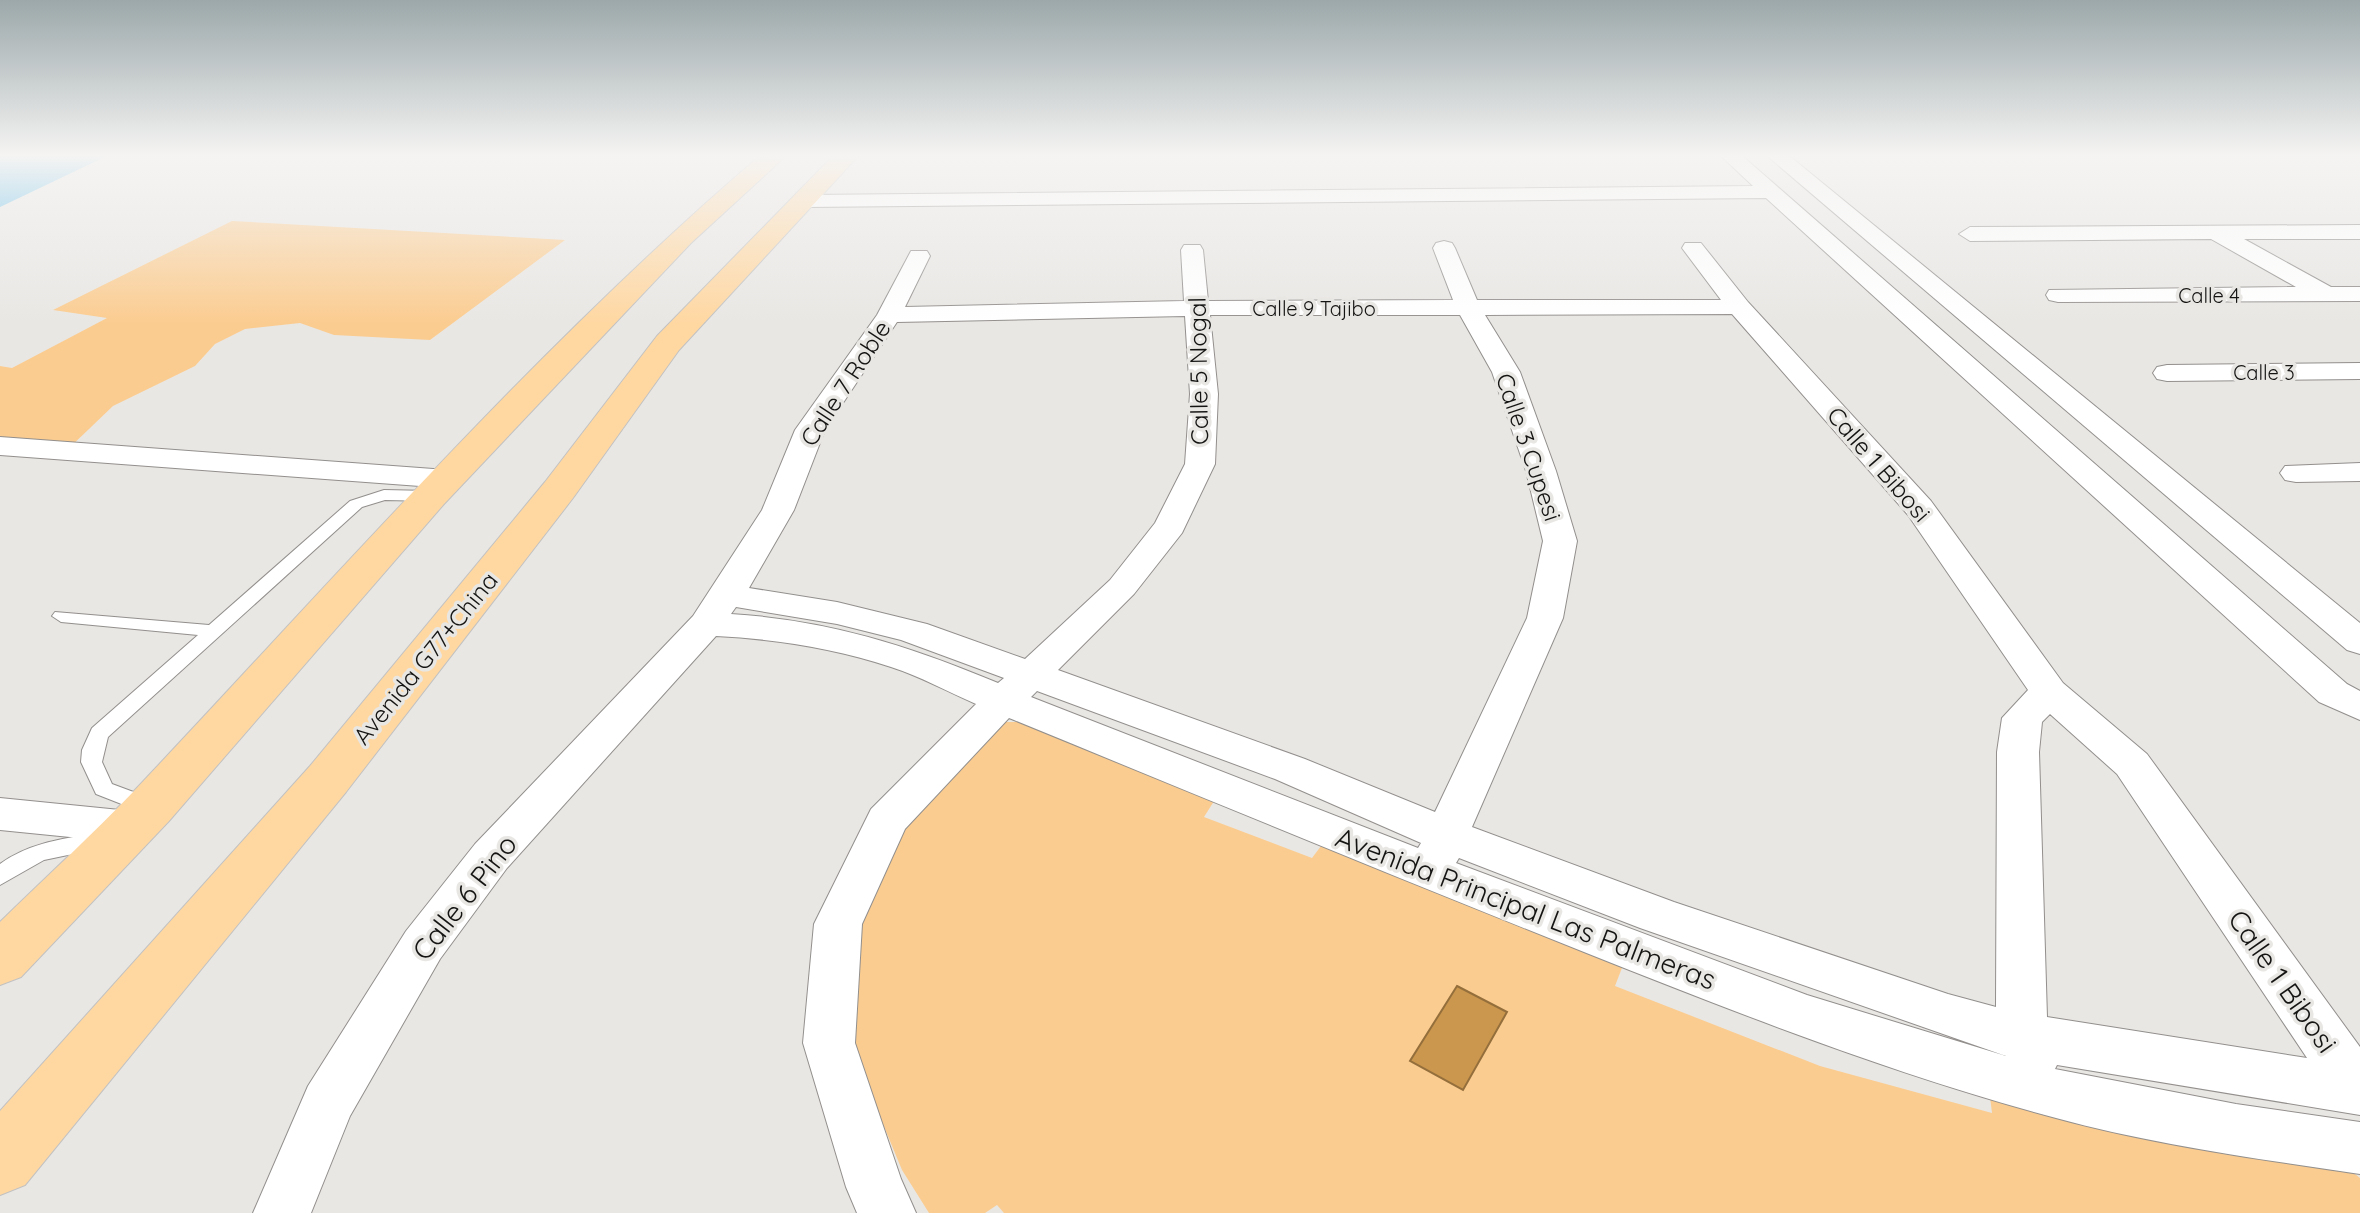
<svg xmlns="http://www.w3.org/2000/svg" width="2360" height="1213" viewBox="0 0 2360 1213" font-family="Quicksand,sans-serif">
<rect width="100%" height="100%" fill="#e9e7e4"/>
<!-- green -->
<g fill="#fbcc90">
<polygon points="232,221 565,240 430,340 334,335 300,323 245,329 215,344 195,366 113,406 65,452 0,446 0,366 12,368 107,318 53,310"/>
<polygon points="997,722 1024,722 1216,798 1204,817 1312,858 1324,842 1625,960 1615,986 1820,1066 1992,1113 1989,1089 2346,1167 2360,1178 2360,1213 1004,1213 997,1205 985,1213 929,1213 902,1170 849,1042 858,924 911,812"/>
</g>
<!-- water -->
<polygon fill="#cb964d" stroke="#946f3c" stroke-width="2" points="1457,986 1507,1012 1463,1090 1410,1061"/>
<!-- building -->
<polygon fill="#5cbbe8" points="0,154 111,154 0,207"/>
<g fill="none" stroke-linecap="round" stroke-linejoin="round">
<defs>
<g id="service">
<polygon points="384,490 430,491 438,496 430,501 385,500 362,507 108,737 102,762 112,784 155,800 158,806 155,812 147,814 96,794 81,762 82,750 92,728 198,635 61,622 52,616 55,612 209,625 350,501"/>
<path d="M103,832l8,2 3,6 -3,6 -67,14 -44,25v-21c30,-22 67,-26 103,-32z"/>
</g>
<g id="minor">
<polygon points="1719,154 1740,154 2347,684 2360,691 2360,720 2319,702 1766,198 806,207 796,201 806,195 1753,186"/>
<polygon points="1765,154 1787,154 2360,623 2360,654 2347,650"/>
<polygon points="2360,225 2360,239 2244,239 2331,287 2360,287 2360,301 2058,302 2049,300 2046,295 2049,290 2296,287 2211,239 1970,241 1959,234 1970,227"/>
<path d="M1444,241l8,2 3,5 22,52h244l-39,-52 3,-5h16l47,59 183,199 132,182 84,71 213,293v68l-303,-50 -2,4 181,35 124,18v52c-101,-15 -205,-29 -304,-56 -160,-43 -314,-103 -467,-164 -194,-77 -387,-157 -580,-236l-104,111 -43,95 -7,119 46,136 15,34h-59l-11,-26 -43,-144 11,-119 57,-115 105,-105c-28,-12 -56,-28 -85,-37 -57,-19 -116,-28 -175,-31l-209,232 -67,91 -90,157 -39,97h-58l55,-127 98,-155 69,-87 218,-228 69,-106 33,-80 82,-115 34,-64h16l3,5 -25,51 279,-6 -3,-51 3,-5h16l3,5 5,51 245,-1 -20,-52 3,-5zM1732,314l176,201 120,175 -26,28 -5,34 -1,255 -48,-13 -274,-92 -202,-75 91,-209 14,-77 -21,-70 -36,-99 -35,-57zM1210,315h250l32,57 34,99 17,70 -16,77 -92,194 -130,-53 -247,-89 76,-76 48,-61 33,-69 3,-70zM1185,316l5,78 -5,70 -30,59 -45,57 -85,79 -98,-35 -90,-22 -88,-14 45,-78 31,-80 72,-108zM736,607l101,17 64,16 103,38 -6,5c-88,-37 -170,-63 -267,-69zM1037,691l238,88 146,64 -3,5 -387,-151zM2050,714l67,60 190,284 -260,-41 -8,-265 3,-30zM1459,858l181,70 366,128 -199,-61 -351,-132z"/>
<polygon points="2360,363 2360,379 2167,381 2157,379 2153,373 2157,367 2167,365"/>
<polygon points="0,437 447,470 458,472 463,479 458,486 447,488 0,455"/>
<polygon points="2360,463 2360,481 2296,482 2285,480 2280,473 2285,466"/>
<polygon points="0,798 130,811 146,815 152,827 146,839 130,843 0,830"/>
</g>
<g id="primary">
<path d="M762,154h26l-97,89 -247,261 -275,317 -148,156 -21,8v-63c45,-44 91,-86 134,-131 205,-217 401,-443 628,-637z"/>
<polygon points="835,154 860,154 679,350 573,498 346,792 25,1185 0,1195 0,1111 310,766 545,482 657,336"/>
</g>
</defs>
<!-- service casing -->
<use href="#service" stroke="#928f8d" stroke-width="2"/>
<!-- minor casing -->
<use href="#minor" stroke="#928f8d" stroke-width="2"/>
<!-- primary casing -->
<use href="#primary" stroke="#c2c2c2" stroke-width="2"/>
<!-- service -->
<use href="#service" fill="#fff" fill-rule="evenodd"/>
<!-- minor -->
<use href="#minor" fill="#fff" fill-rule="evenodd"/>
<!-- primary -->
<use href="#primary" fill="#ffd7a1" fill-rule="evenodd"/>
</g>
<!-- sky -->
<linearGradient id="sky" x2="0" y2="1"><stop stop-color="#9ca8aa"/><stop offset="0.48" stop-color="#f5f4f3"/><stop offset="1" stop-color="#f5f4f3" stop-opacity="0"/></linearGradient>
<rect width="2360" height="324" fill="url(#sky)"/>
<g text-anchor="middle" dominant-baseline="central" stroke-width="7" stroke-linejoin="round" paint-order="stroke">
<!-- far-street labels -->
<g font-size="20" fill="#141413" stroke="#e9e7e4">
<text x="2209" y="295">Calle 4</text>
<text x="1314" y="308">Calle 9 Tajibo</text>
<text x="2264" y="372">Calle 3</text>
</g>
<!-- street labels -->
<g font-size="24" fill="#141413" stroke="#e9e7e4">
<text transform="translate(1198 371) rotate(-91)">Calle 5 Nogal</text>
<text transform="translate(845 383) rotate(-57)">Calle 7 Roble</text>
<text transform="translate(1529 447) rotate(71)">Calle 3 Cupesi</text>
<text transform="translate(1879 464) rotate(49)">Calle 1 Bibosi</text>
<text transform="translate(425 658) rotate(-51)">Avenida G77+China</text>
</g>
<!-- near-street labels -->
<g font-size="28" fill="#141413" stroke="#e9e7e4">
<text transform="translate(464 897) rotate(-52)">Calle 6 Pino</text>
<text transform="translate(1526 908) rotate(21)">Avenida Principal Las Palmeras</text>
<text transform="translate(2283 981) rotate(55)">Calle 1 Bibosi</text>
</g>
</g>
</svg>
